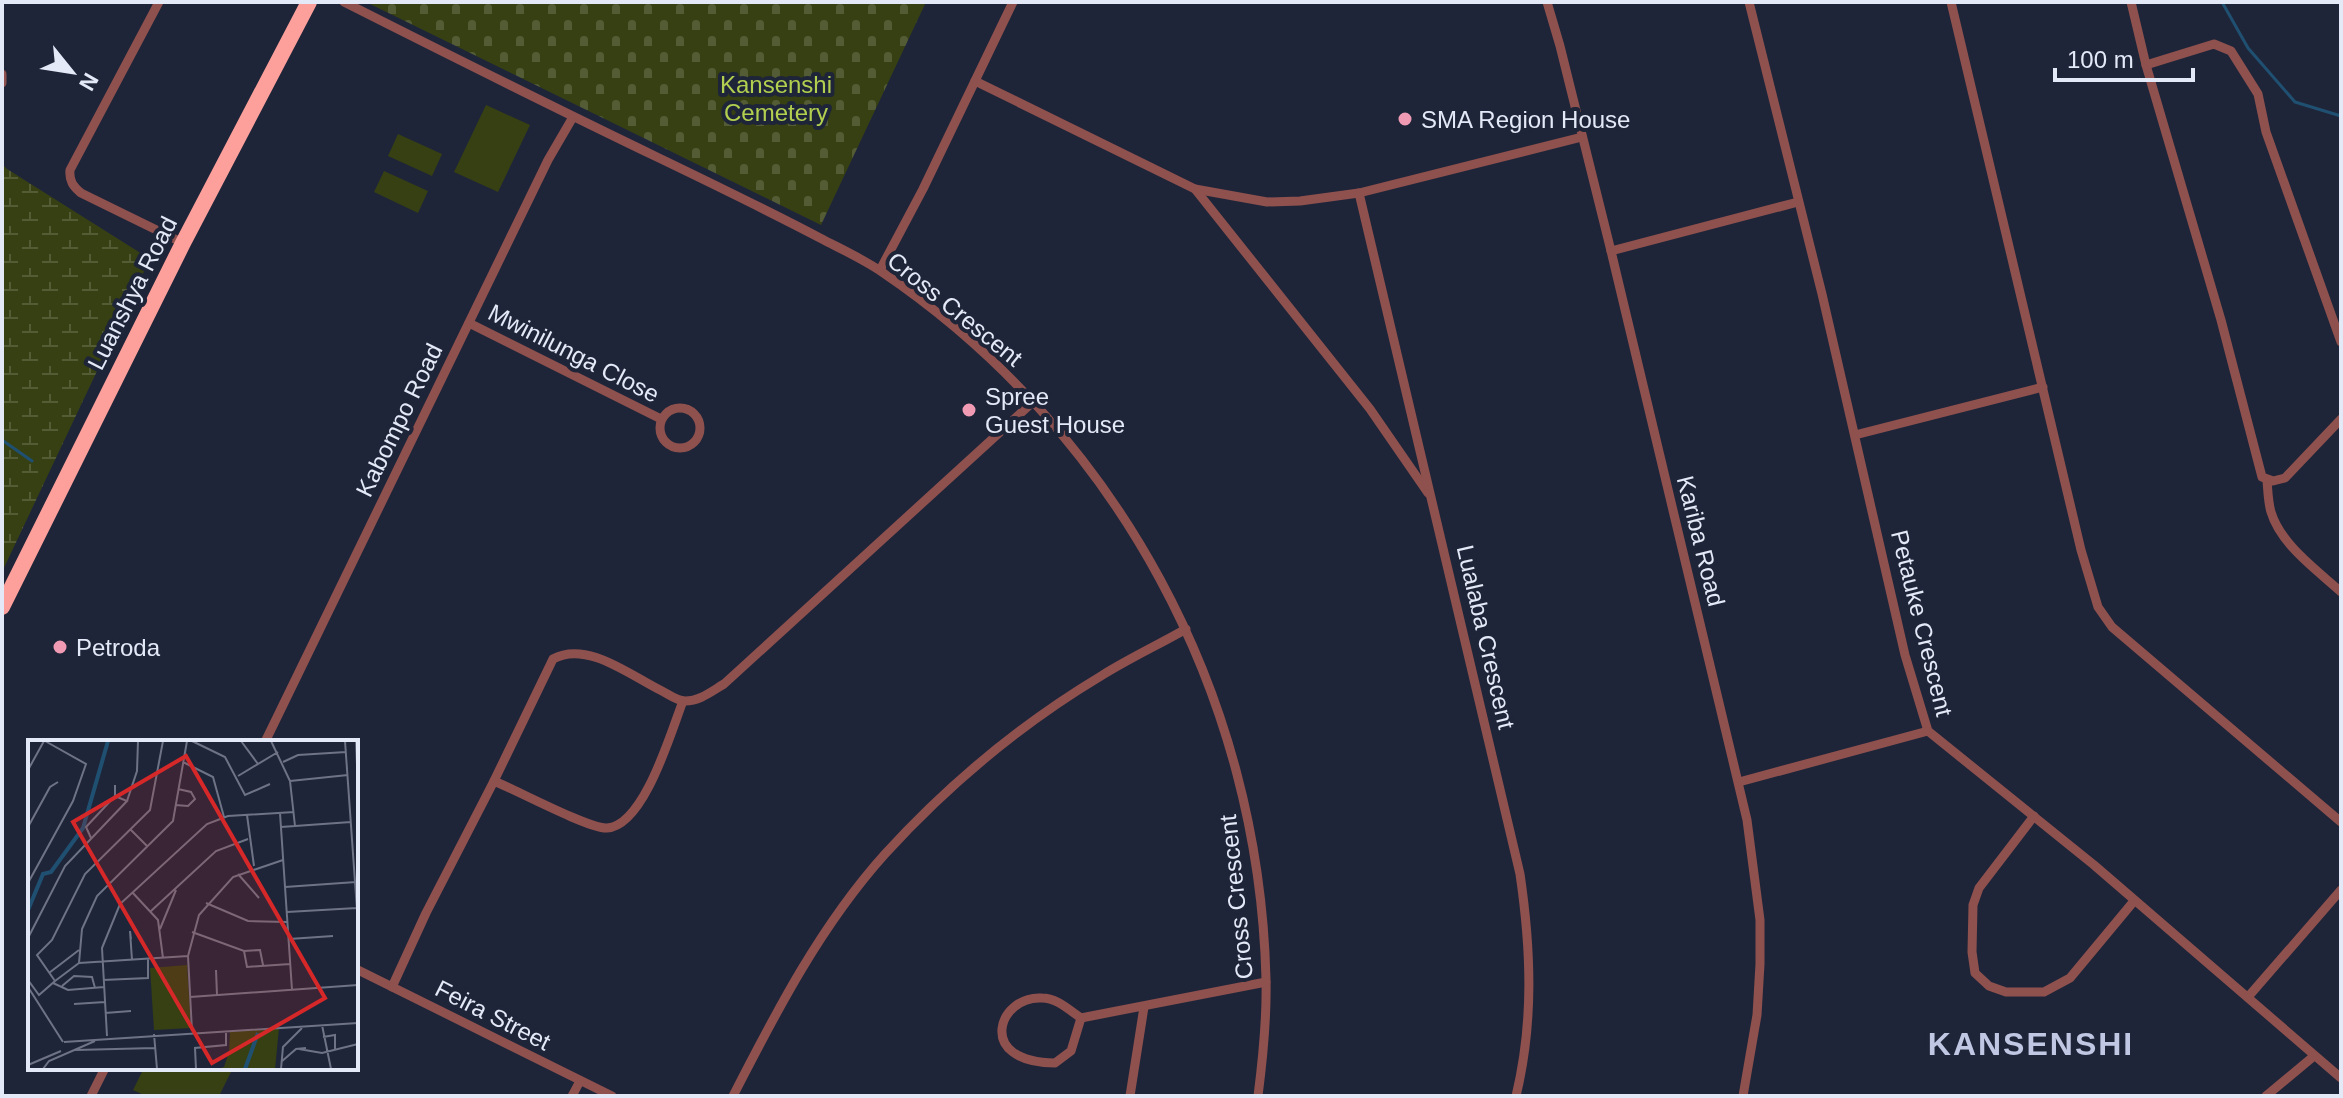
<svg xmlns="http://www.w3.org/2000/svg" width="2343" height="1098" viewBox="0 0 2343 1098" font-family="Arial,sans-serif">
<defs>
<pattern id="wetland-marsh" width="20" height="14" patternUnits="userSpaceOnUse" patternTransform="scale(2)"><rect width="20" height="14" fill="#364012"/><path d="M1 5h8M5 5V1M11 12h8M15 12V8" fill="none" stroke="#535c35"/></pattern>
<pattern id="cemetery-stones" width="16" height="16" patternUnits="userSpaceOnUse" patternTransform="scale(2)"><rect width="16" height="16" fill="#364012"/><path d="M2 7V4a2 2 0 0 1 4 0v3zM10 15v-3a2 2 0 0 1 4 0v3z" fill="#535c35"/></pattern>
</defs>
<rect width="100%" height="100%" fill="#1f2539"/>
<!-- wetland -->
<polygon fill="url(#wetland-marsh)" points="2,164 7,169 150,259 2,572"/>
<!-- cemetery -->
<polygon fill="url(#cemetery-stones)" points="366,2 926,2 821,225"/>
<!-- pitch -->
<g fill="#364012">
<polygon points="486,105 530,125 498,192 454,172"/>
<polygon points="398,134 442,154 432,176 388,156"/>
<polygon points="384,171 428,191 418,213 374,192"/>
<polygon points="144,1068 233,1068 219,1096 146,1096 133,1090"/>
</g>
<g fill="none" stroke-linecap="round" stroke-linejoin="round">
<!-- stream -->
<g stroke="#205071" stroke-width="3">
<polyline points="2222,2 2248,48 2295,102 2341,116"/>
<polyline points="2,440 32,461"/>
</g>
<!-- street -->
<g stroke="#8f514e" stroke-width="9">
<path d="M159,2l-89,168c-1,11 3,16 11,23l102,50"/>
<path d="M344,2c105,53 209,105 315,156 54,26 108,52 161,80 21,11 43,21 62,34 236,160 377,423 384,707 1,39 -3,78 -8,117"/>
<polyline points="1547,2 1560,46 1611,251 1747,820 1760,920 1760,964 1757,1015 1743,1096"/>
<polyline points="1749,2 1822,294 1905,655 1928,731 2094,865 2341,1078"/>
<polyline points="1951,2 2081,550 2098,607 2112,627 2341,822"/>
<polyline points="2131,2 2146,65 2221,320 2262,477 2273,481 2285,478 2341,419"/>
<polyline points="2146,65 2214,44 2231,51 2258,94 2266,132 2341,342"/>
<polyline points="2,74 2,83"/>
<polyline points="975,81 1195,189 1267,202 1300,201 1359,193 1582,137"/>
<polyline points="1195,189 1370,409 1428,493"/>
<path d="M1359,193l161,681c11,75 14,148 -4,222"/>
<polyline points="1611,251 1798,202"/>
<polyline points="880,270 923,189 1013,2"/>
<polyline points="469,323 661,419"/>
<circle cx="680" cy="428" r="20"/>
<polyline points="1855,435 2043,387"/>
<path d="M2267,481c1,10 1,21 4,31 10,33 46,58 70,80"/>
<polyline points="265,742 548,160 573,117"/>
<path d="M494,781c22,9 95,48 113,47 37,-2 64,-96 76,-127"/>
<polyline points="1739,782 1928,731"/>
<polyline points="2034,816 1979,888 1973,905 1972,952 1975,973 1989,986 2006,992 2044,992 2070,978 2134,901"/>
<polyline points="356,969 612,1096"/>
<path d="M392,987l34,-74 68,-132 59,-122c34,-19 78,17 109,32 6,3 15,10 23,10 15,0 27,-10 39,-17l310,-283"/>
<polyline points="2248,997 2341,890"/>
<path d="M1081,1018l-10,33 -16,12c-81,-1 -56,-68 -13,-65 15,0 27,12 39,20l185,-36"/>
<polyline points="91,1096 105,1068"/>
<polyline points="572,1096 580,1081"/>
<path d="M733,1096c43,-84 88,-171 152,-242 63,-69 136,-130 216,-178 27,-17 57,-31 85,-47"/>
<polyline points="1130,1096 1144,1007"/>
<polyline points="2266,1096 2314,1056"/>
</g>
<!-- highway -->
<polyline stroke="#fda09b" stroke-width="16" points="2,607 183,243 309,2"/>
</g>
<!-- markers -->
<g fill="#f09ab4" stroke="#1f2539" stroke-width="3">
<circle cx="1405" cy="119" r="8"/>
<circle cx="969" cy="410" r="8"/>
<circle cx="60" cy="647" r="8"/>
</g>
<g text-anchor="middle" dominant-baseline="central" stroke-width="8" stroke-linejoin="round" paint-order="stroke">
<!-- park labels -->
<g font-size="24" fill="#b2cf4f" stroke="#1f2539">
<text x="776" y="84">Kansenshi<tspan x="776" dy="28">Cemetery</tspan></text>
</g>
<!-- poi labels -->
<g font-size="24" fill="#e4e9f7" stroke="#1f2539" text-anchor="start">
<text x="1421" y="119">SMA Region House</text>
<text x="985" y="396">Spree<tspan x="985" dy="28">Guest House</tspan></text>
<text x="76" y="647">Petroda</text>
</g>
<!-- street labels -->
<g font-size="24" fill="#e4e9f7" stroke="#1f2539">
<text transform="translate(132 293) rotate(-63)">Luanshya Road</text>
<text transform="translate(955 309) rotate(39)">Cross Crescent</text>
<text transform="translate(574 353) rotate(27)">Mwinilunga Close</text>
<text transform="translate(399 420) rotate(-64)">Kabompo Road</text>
<text transform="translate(1701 541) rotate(76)">Kariba Road</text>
<text transform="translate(1922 623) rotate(76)">Petauke Crescent</text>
<text transform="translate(1486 637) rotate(77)">Lualaba Crescent</text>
<text transform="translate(1236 897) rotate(-96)">Cross Crescent</text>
<text transform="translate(493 1015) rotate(27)">Feira Street</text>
</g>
<!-- district labels -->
<g font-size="32" font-weight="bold" letter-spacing="2" fill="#bfc7e3" stroke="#1f2539">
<text x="2031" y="1044">KANSENSHI</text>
</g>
</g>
<!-- overview -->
<g transform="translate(28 740)">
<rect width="330" height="330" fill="#1f2539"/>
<path d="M251,288l-4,41h-58l7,-2 5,-15 1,-20z" fill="#364012"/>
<path d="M159,225l4,63 -37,2 -4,-62z" fill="#364012"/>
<path fill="none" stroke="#205071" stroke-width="4" d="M0,170l15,-36 8,-2 32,-44 25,-87M217,329l13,-36"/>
<path fill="none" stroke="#6e7385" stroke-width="2" d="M164,1l33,16 20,38 25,-11M213,1l17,23M243,1l19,40 5,45M317,1l13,183M328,1l1,24M155,22l30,15 11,40M255,22l15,-7 48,-3M0,30l16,-29M210,36l40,-24M262,41l58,-6M99,61l10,-30 1,-30M147,65l13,1 7,-7 -4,-7 -13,-3M252,73l12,177M219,75l7,51M0,87l22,-40 8,-5M253,87l70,-5M102,89l17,17M63,98l-5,-11 29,-31M210,134l21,24M0,143l45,-82 13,-37 -41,-23M257,147l71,-5M104,152l26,28 5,38M178,163l42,18 39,1M123,171l65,-60 32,-12M259,172l70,-4M132,189l16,-39M164,192l52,19 16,-1 3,15M0,198l37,-72 62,-65 -12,-5v-11M103,199l-1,-8 2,29M261,199l44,-3M216,211l3,16 43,-3M51,223l109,-7M188,230l1,25M21,233l30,-23M0,240l11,15 16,-14 -18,-26 15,-15 33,-66 65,-64 13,-69M75,240l45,-2v-19M27,241l24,-18 3,-34 15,-33 76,-75 14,-80M25,243l15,7 36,-3M34,246l12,-10 18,1 3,11M0,247l35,55M162,257l168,-12M46,264l31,-2M77,273l26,-2M294,285l9,44M164,291l-4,-75 11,-41 34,-38 50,-17M126,294l3,35M79,296l-5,-88 18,-44 87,-80 21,-8 66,-4M295,297l12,-2v14M36,302l294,-19M271,309l23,4 36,-9M48,310l79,-2M253,322l15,-13 10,-1M0,325l33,-14M15,329l6,-8 46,-20M168,329l-1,-21 31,-3v-14M253,329l2,-22 19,-19"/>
<path fill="#d62828" fill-opacity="0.15" stroke="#d62828" stroke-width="4" d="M158,16l139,242 -113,65 -139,-241z"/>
<rect width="330" height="330" fill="none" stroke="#e4e9f7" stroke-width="4"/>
</g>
<!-- border -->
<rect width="2343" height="1098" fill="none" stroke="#e4e9f7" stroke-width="8"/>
<!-- north arrow -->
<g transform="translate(72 72) rotate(120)" stroke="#1f2539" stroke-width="6" paint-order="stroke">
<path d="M0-6L14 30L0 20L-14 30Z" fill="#e4e9f7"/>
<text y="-12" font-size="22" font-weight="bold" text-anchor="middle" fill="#e4e9f7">N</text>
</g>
<!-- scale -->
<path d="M2055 68v12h138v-12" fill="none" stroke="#e4e9f7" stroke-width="4"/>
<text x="2067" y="68" font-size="24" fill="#e4e9f7" stroke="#1f2539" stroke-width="6" paint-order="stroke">100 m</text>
</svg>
